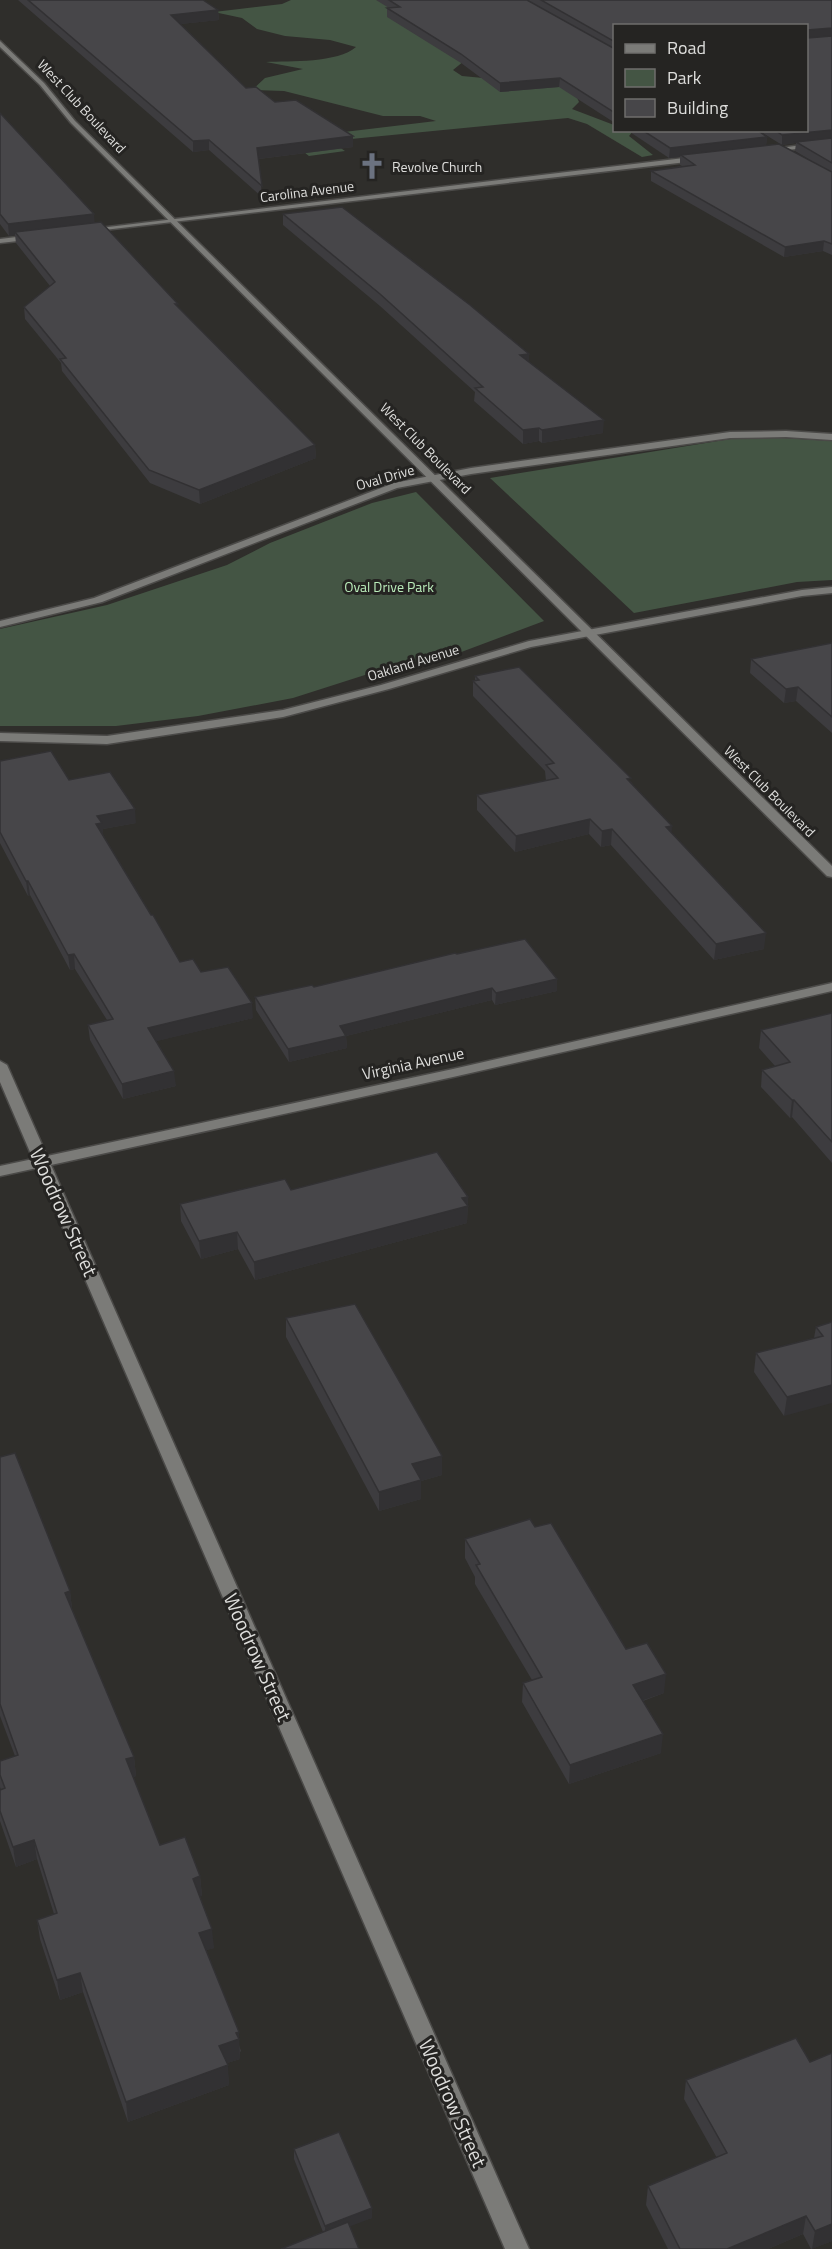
<svg xmlns="http://www.w3.org/2000/svg" width="832" height="2249" viewBox="0 0 832 2249" font-family="'Titillium Web',sans-serif">
<rect width="100%" height="100%" fill="#2f2e2b"/>
<!-- green -->
<g fill="#454">
<path d="M291,0h127l46,61 -11,9 9,6 94,9 19,8 4,9 -7,7 42,16v5l19,1 -4,5 24,19 -11,2 -55,-33 -19,-6 -258,25 22,-1 13,9 -36,5 -13,-10 48,-14 92,-11 -16,-5h-37l-99,-25 -32,-1 13,-12 38,-9 -37,-7c24,-1 72,1 90,-15l-26,-7 -45,-4 -28,-7 -15,-11 -28,-6 68,-8z"/>
<polygon points="749,436 832,441 832,580 797,582 634,613 490,478"/>
<polygon points="416,492 544,621 440,660 368,674 293,698 198,716 116,726 0,726 0,629 107,605 227,565 270,543 372,503"/>
</g>
<g fill="none" stroke-linecap="round" stroke-linejoin="round">
<defs>
<g id="minor">
<polygon points="832,141 832,145 769,152 765,150"/>
<polygon points="701,156 704,160 87,232 83,230"/>
<polygon points="33,235 36,235 36,239 0,243 0,239"/>
<polygon points="786,431 832,434 832,440 786,437 730,438 471,474 397,488 102,602 0,627 0,621 94,598 394,483 471,468 730,432"/>
<polygon points="832,587 832,593 802,596 531,647 389,689 283,717 107,744 0,741 0,733 107,736 283,710 381,685 529,641 802,590"/>
<polygon points="832,983 832,991 453,1077 51,1165 529,2249 505,2249 37,1168 0,1176 0,1166 33,1159 0,1082 0,1061 7,1065 47,1156 453,1069"/>
</g>
<polygon id="tertiary" points="0,41 44,83 75,121 832,866 832,877 827,876 71,123 40,85 0,47"/>
</defs>
<!-- minor casing -->
<use href="#minor" stroke="#4b4a48" stroke-width="3"/>
<!-- tertiary casing -->
<use href="#tertiary" stroke="#4b4a48" stroke-width="3"/>
<!-- minor -->
<use href="#minor" fill="#7b7b78" fill-rule="evenodd"/>
<!-- tertiary -->
<use href="#tertiary" fill="#7b7b78" fill-rule="evenodd"/>
</g>
<!-- wall -->
<g fill="#3d3c3f">
<polygon points="18,0 203,0 218,10 219,20 180,24 246,88 275,102 353,147 259,159 262,197 209,150 193,152"/>
<polygon points="376,0 832,0 832,255 823,251 784,257 651,181 651,171 682,166 680,165 680,157 669,158 627,130 757,130 767,137 766,145 810,160 795,151 796,143 782,145 758,130 807,130 615,26 615,123 559,87 500,92 461,63 387,17 387,8 389,8"/>
<polygon points="0,113 95,223 315,445 316,458 200,504 150,483 62,371 61,363 25,319 24,307 50,286 16,243 15,235 9,236 0,224"/>
<polygon points="283,214 529,354 529,362 603,433 542,443 539,441 523,444 474,401 475,392 380,306 283,225"/>
<polygon points="832,643 832,733 796,701 784,703 750,673 751,659"/>
<polygon points="475,676 631,782 764,949 714,960 611,845 601,847 589,834 515,852 477,810 477,795 546,781 545,771 473,696 473,681 475,681"/>
<polygon points="0,761 69,780 136,823 103,829 103,837 151,915 180,962 201,972 253,1018 156,1041 176,1086 123,1099 90,1040 88,1025 107,1020 75,969 70,970 30,895 28,896 0,843"/>
<polygon points="457,954 557,979 557,991 495,1005 492,1000 346,1036 347,1048 289,1062 256,1010 255,997 314,987"/>
<polygon points="832,1013 832,1163 792,1117 790,1118 761,1087 762,1070 775,1066 759,1048 761,1030"/>
<polygon points="291,1190 468,1197 467,1223 255,1280 238,1249 201,1259 181,1221 180,1204"/>
<polygon points="286,1318 442,1456 442,1475 421,1481 421,1499 379,1511 286,1337"/>
<polygon points="832,1322 784,1416 754,1372 756,1353 814,1338 816,1327"/>
<polygon points="0,1457 70,1591 72,1609 134,1757 136,1776 133,1777 160,1845 200,1876 202,1896 199,1896 214,1948 206,1950 241,2051 240,2052 240,2059 227,2063 229,2085 128,2122 83,1992 60,2000 40,1939 37,1920 54,1914 37,1859 16,1867 0,1821 0,1790 1,1790 0,1787 0,1761 15,1756 0,1716"/>
<polygon points="535,1527 626,1649 664,1693 643,1701 661,1753 569,1784 522,1702 523,1683 532,1680 475,1584 475,1577 465,1558 465,1539"/>
<polygon points="686,2080 832,2241 811,2249 803,2234 768,2249 668,2249 646,2205 648,2186 717,2158 684,2099"/>
<polygon points="294,2149 372,2218 323,2232 294,2159"/>
</g>
<!-- shaded-wall -->
<g fill="#323133">
<polygon points="218,10 219,20 172,25 171,15"/>
<polygon points="832,28 832,36 807,39 807,30"/>
<polygon points="560,78 559,87 500,92 500,83"/>
<polygon points="832,130 832,139 796,142 796,143 782,145 782,135"/>
<polygon points="353,136 353,147 258,159 257,148"/>
<polygon points="767,137 766,147 681,155 680,157 669,158 670,148"/>
<polygon points="209,140 209,150 193,152 193,141"/>
<polygon points="94,214 95,226 15,232 15,235 9,236 8,224"/>
<polygon points="824,241 823,251 784,257 785,247"/>
<polygon points="529,354 529,366 520,355"/>
<polygon points="604,420 603,433 542,443 542,430"/>
<polygon points="539,428 539,441 523,444 523,430"/>
<polygon points="315,445 316,458 200,504 199,490"/>
<polygon points="798,687 796,701 784,703 786,689"/>
<polygon points="135,809 136,823 103,829 103,837 96,824 97,816"/>
<polygon points="590,819 589,834 515,852 516,836"/>
<polygon points="672,826 671,842 666,827"/>
<polygon points="612,829 611,845 601,847 602,831"/>
<polygon points="26,881 28,881 30,895 28,896"/>
<polygon points="766,933 764,949 714,960 716,944"/>
<polygon points="74,954 75,969 70,970 68,955"/>
<polygon points="557,979 557,991 495,1005 496,993"/>
<polygon points="492,988 492,1000 346,1036 347,1048 289,1062 288,1049 340,1026"/>
<polygon points="252,1003 253,1018 149,1043 148,1028"/>
<polygon points="174,1071 176,1086 123,1099 122,1084"/>
<polygon points="792,1100 794,1100 792,1117 790,1118"/>
<polygon points="468,1197 467,1223 255,1280 254,1262"/>
<polygon points="237,1232 238,1249 201,1259 199,1241"/>
<polygon points="832,1385 832,1403 784,1416 787,1397"/>
<polygon points="442,1456 442,1475 421,1481 421,1499 379,1511 379,1492 412,1464"/>
<polygon points="70,1591 72,1610 65,1593"/>
<polygon points="666,1674 664,1693 632,1704 633,1685"/>
<polygon points="663,1734 661,1753 569,1784 570,1765"/>
<polygon points="134,1757 136,1776 128,1779 126,1759"/>
<polygon points="34,1840 37,1859 16,1867 13,1847"/>
<polygon points="200,1876 202,1896 194,1898 193,1879"/>
<polygon points="212,1929 214,1948 201,1952 199,1933"/>
<polygon points="80,1973 83,1992 60,2000 57,1980"/>
<polygon points="239,2032 240,2059 221,2065 219,2046 236,2033"/>
<polygon points="228,2065 229,2085 128,2122 126,2102"/>
<polygon points="372,2208 372,2218 325,2236 325,2226"/>
<polygon points="806,2216 803,2234 768,2249 727,2249"/>
<polygon points="832,2224 832,2241 812,2249 815,2231"/>
</g>
<!-- building -->
<g fill="#474649" stroke="#323133" stroke-width="1.5">
<polygon points="28,0 203,0 218,10 171,15 246,88 256,87 275,102 296,100 353,136 257,148 262,186 209,140 193,141"/>
<polygon points="389,0 527,0 615,49 615,113 560,78 500,83 461,54 387,8 400,7"/>
<polygon points="541,0 832,0 832,28 807,30 807,26 615,26 615,42"/>
<polygon points="832,36 832,130 782,135 775,130 807,130 807,38"/>
<polygon points="0,113 94,214 8,224 0,214"/>
<polygon points="642,130 757,130 767,137 670,148"/>
<polygon points="832,138 832,163 796,142"/>
<polygon points="779,144 832,172 832,244 824,241 785,247 651,171 695,165 681,155"/>
<polygon points="342,207 470,305 529,354 520,355 604,420 542,430 539,428 523,430 475,388 483,387 380,294 283,214"/>
<polygon points="101,222 178,304 175,304 315,445 199,490 149,470 60,359 66,358 24,307 55,282 15,232"/>
<polygon points="832,643 832,717 798,687 786,689 751,659"/>
<polygon points="519,667 631,778 627,779 672,826 666,827 766,933 716,944 612,829 602,831 590,819 516,836 477,795 558,778 546,765 554,763 473,681 479,680 475,676"/>
<polygon points="51,751 69,780 110,772 135,809 97,816 102,823 96,824 151,915 153,915 180,962 193,959 201,972 228,967 252,1003 148,1028 174,1071 122,1084 88,1025 113,1019 74,954 68,955 28,881 26,881 0,832 0,761"/>
<polygon points="525,939 557,979 496,993 492,988 340,1026 346,1036 288,1049 255,997 312,985 314,987 455,953 457,954"/>
<polygon points="832,1013 832,1142 794,1100 792,1100 762,1070 790,1062 761,1030"/>
<polygon points="437,1152 468,1197 462,1198 468,1206 254,1262 237,1232 199,1241 180,1204 285,1179 291,1190"/>
<polygon points="355,1304 442,1456 412,1464 421,1480 379,1492 286,1318"/>
<polygon points="832,1322 832,1385 787,1397 756,1353 823,1336 816,1327"/>
<polygon points="15,1453 70,1591 65,1593 134,1757 126,1759 160,1845 185,1837 200,1876 193,1879 212,1929 199,1933 239,2032 236,2033 239,2039 219,2046 228,2065 126,2102 80,1973 57,1980 37,1920 57,1913 34,1840 13,1847 0,1811 0,1790 5,1788 0,1775 0,1761 18,1755 0,1704 0,1457"/>
<polygon points="530,1519 535,1527 551,1523 626,1649 647,1643 666,1674 633,1685 663,1734 570,1765 523,1683 542,1677 476,1565 480,1564 465,1539"/>
<polygon points="796,2038 810,2062 832,2053 832,2224 815,2231 806,2216 727,2249 680,2249 648,2186 727,2153 686,2080"/>
<polygon points="339,2132 372,2208 325,2226 294,2149"/>
<polygon points="348,2222 359,2249 281,2249"/>
</g>
<!-- icons -->
<defs>
<symbol id="church-bare" viewBox="-9 -9 18 18"><path d="M-1.2-6h2.4v3.5h3.3v2.4h-3.3V6h-2.4V-.1h-3.3v-2.4h3.3Z" fill="#6b7280" stroke="#252422" stroke-width="2.5" paint-order="stroke"/></symbol>
</defs>
<g fill-rule="evenodd">
<use href="#church-bare" x="353" y="147" width="38" height="38"/>
</g>
<g text-anchor="middle" dominant-baseline="central" stroke-width="6" stroke-linejoin="round" paint-order="stroke">
<!-- far-street labels -->
<g font-size="14" fill="#dededc" stroke="#252422">
<text transform="translate(82 106) rotate(47)">West Club Boulevard</text>
<text transform="translate(307 191) rotate(-7)">Carolina Avenue</text>
<text transform="translate(426 448) rotate(45)">West Club Boulevard</text>
<text transform="translate(385 477) rotate(-16)">Oval Drive</text>
<text transform="translate(413 662) rotate(-17)">Oakland Avenue</text>
<text transform="translate(770 791) rotate(45)">West Club Boulevard</text>
</g>
<!-- far-poi labels -->
<g font-size="14" fill="#dededc" stroke="#252422" text-anchor="start">
<text x="392" y="166">Revolve Church</text>
</g>
<!-- far-park labels -->
<g font-size="14" fill="#bbedbb" stroke="#252422">
<text x="389" y="586">Oval Drive Park</text>
</g>
<!-- street labels -->
<g font-size="16" fill="#dededc" stroke="#252422">
<text transform="translate(413 1063) rotate(-12)">Virginia Avenue</text>
</g>
<!-- near-street labels -->
<g font-size="20" fill="#dededc" stroke="#252422">
<text transform="translate(64 1212) rotate(66)">Woodrow Street</text>
<text transform="translate(258 1657) rotate(66)">Woodrow Street</text>
<text transform="translate(453 2103) rotate(66)">Woodrow Street</text>
</g>
</g>
<!-- legend -->
<rect x="613" y="24" width="195" height="108" fill="#252422" stroke="#6f6e6c" stroke-width="1.5"/>
<rect x="625" y="44" width="30" height="9" fill="#7b7b78" stroke="#6f6e6c" stroke-width="1.5"/>
<text x="667" y="54" font-size="18" fill="#dededc">Road</text>
<rect x="625" y="69" width="30" height="18" fill="#445544" stroke="#6f6e6c" stroke-width="1.5"/>
<text x="667" y="84" font-size="18" fill="#dededc">Park</text>
<rect x="625" y="99" width="30" height="18" fill="#474649" stroke="#6f6e6c" stroke-width="1.5"/>
<text x="667" y="114" font-size="18" fill="#dededc">Building</text>
</svg>
